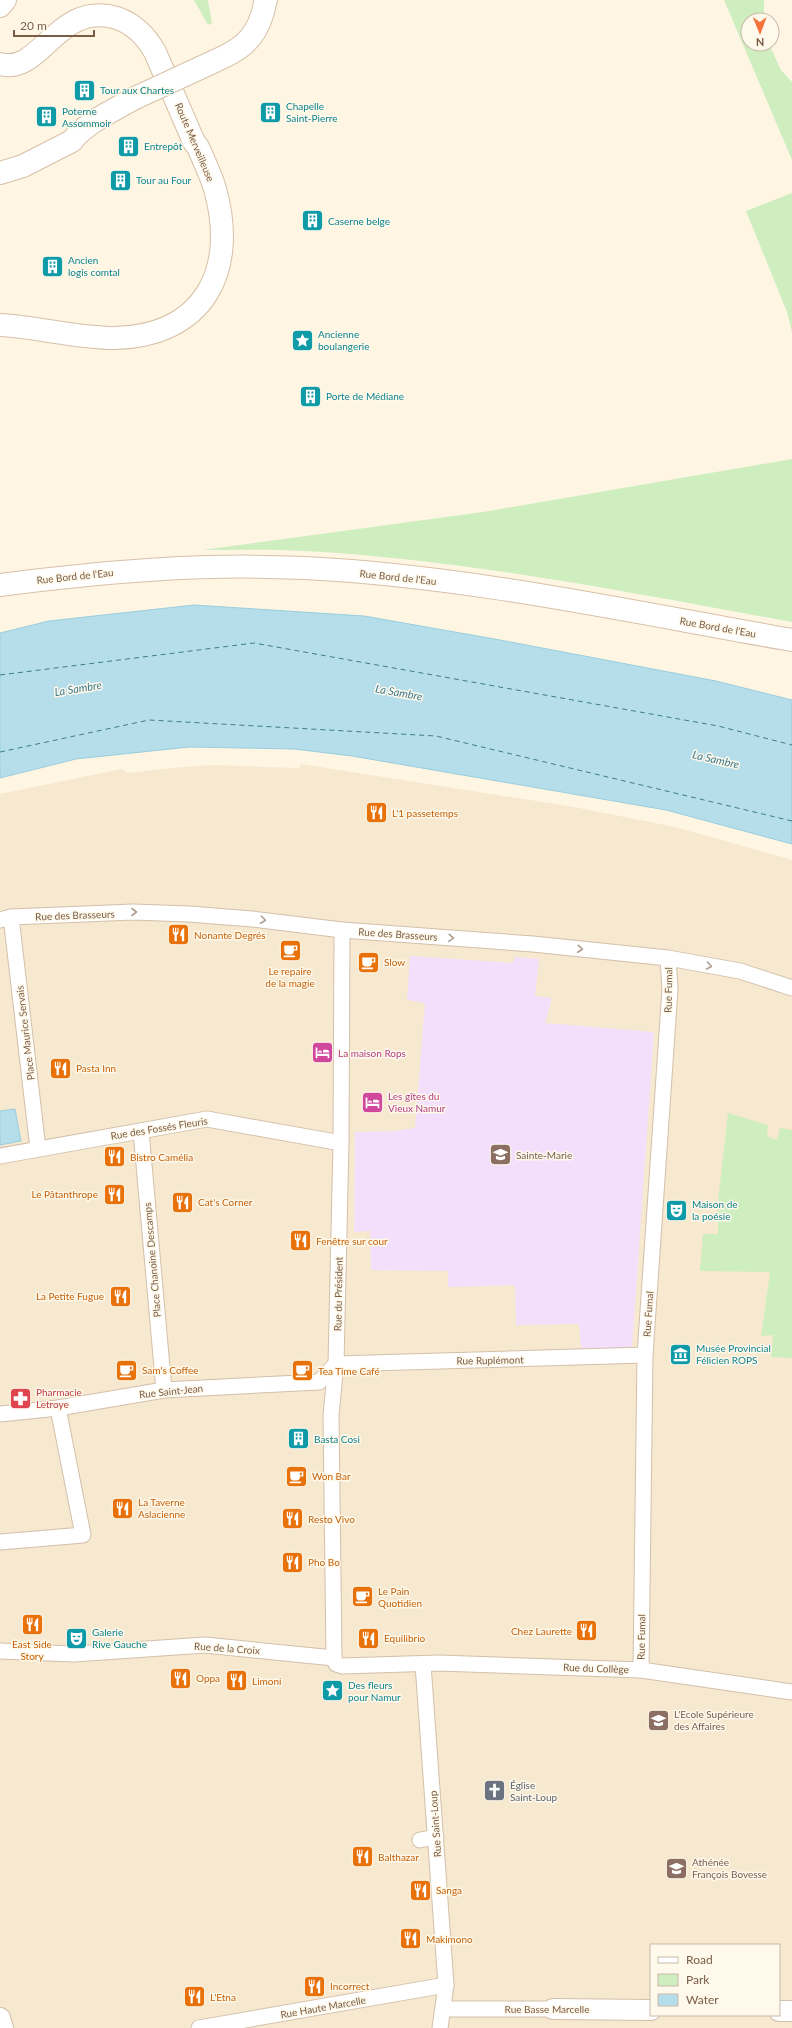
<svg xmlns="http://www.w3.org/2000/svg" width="792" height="2028" viewBox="0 0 792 2028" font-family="Lato,sans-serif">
<rect width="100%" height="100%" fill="#fef6e3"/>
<!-- residential -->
<path fill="#f7e8d0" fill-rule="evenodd" d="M301,764l273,43 101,20 117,33v1168h-792v-1234l122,-25 6,4 54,-6 32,-2 85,3zM651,1945h128v70h-128z"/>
<!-- education -->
<polygon fill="#f3dffb" points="410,956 513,963 515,957 539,959 535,996 551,998 551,1001 545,1023 654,1032 632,1348 581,1349 579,1324 516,1325 515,1285 448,1287 448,1271 371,1270 370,1231 354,1232 355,1132 394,1131 415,1128 425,1003 407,1000"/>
<!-- green -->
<g fill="#cfeec0">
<polygon points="194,0 208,0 212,23 208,25"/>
<polygon points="724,0 764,0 764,20 748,20 748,44 769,44 781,70 792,82 792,160"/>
<polygon points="792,193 792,332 787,312 746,211"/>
<path d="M792,459v163c-161,-29 -323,-62 -487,-71 -34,-2 -68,-1 -102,-1l280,-38z"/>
<polygon points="728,1113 768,1125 767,1136 777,1140 780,1128 792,1130 792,1358 771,1357 773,1335 761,1336 770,1272 700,1271 703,1234 718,1234 718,1201"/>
</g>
<!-- water -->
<g fill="#b5deea" stroke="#9acddd">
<polygon points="194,605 364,616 500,640 716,681 792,700 792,844 666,810 352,756 294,749 189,747 76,759 0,778 0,633 49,621"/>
<polygon points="15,1109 21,1141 0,1145 0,1111"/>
</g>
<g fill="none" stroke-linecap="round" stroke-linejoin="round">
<!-- ferry -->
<g stroke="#3d7b8f" stroke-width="1" stroke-dasharray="5 4" stroke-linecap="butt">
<polyline points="0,675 254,643 718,726 792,745"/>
<polyline points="0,752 149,720 436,736 792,821"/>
</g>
<defs>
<g id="pedestrian">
<polyline points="11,917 38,1149"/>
<polyline points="0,920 11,917 133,912 189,914 252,919 342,930 533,944 668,958 740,971 792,988"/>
<polyline points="342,930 341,1143 336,1364 331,1415 334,1658 336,1664 342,1666 439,1663 641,1670 792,1692"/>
<polyline points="141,1131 164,1390"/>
<polyline points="0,1156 207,1119 341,1143"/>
<polyline points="0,1414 58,1408 164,1390 319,1382 336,1364 645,1355"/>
<polyline points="0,1542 83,1535 58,1408"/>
<polyline points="0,1651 74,1654 205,1645 334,1658"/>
<polyline points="423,1664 446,1985 440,2028"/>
<polyline points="641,1670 645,1355 670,989 668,958"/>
<polyline points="420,1840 436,1837"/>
<polyline points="443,2009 553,2009"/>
<polyline points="199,2028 446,1985"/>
</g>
<g id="minor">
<polyline points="553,2009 651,2010"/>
<polyline points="779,2011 792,2011"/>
<polyline points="0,2018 3,2028"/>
</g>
<g id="secondary">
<polyline points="0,6 5,0"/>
<path d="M215,61c23,-10 39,-20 47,-46 2,-5 2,-10 4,-15"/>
<path d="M0,64c41,12 57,-64 117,-46 17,6 29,18 38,34l39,90 4,5c6,14 13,28 17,42 23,82 -11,147 -101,149 -38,0 -76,-11 -114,-13"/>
<path d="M0,173l23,-7 49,-25c12,-17 42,-31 61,-42"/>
<path d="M0,585c101,-13 202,-22 304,-17 164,8 327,44 488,72"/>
</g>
</defs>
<!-- pedestrian casing -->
<use href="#pedestrian" stroke="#d3c0aa" stroke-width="17"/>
<!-- minor casing -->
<use href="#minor" stroke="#d3c0aa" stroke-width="22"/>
<!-- secondary casing -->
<use href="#secondary" stroke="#d7c0a7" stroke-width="24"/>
<!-- pedestrian -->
<use href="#pedestrian" stroke="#fff" stroke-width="15"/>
<!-- minor -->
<use href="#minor" stroke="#fff" stroke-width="20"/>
<!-- secondary -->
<use href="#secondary" stroke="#fff" stroke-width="22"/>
<defs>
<polyline id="secondary-bridge" points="133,99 215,61"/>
</defs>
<!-- secondary-bridge casing -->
<use href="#secondary-bridge" stroke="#d7c0a7" stroke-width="24" stroke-linecap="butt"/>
<!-- secondary-bridge -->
<use href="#secondary-bridge" stroke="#fff" stroke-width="22"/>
</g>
<!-- one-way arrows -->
<defs><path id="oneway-chevron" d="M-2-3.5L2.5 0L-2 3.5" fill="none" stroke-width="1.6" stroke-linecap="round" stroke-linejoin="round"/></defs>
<g stroke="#af9d90">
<use href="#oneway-chevron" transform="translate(134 912)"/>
<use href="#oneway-chevron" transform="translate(263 920) rotate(7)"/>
<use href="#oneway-chevron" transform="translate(451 938) rotate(4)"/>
<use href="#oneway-chevron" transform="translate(580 949) rotate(6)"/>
<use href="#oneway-chevron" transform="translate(709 966) rotate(10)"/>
</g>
<!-- icons -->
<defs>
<symbol id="building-square" viewBox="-11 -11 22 22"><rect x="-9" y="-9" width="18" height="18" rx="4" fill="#0f9aa8" stroke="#fff9eb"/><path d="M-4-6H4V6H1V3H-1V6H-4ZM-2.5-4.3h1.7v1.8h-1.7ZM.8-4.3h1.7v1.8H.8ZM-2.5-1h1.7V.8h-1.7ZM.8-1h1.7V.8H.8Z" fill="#fff"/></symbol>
<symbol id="sight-square" viewBox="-11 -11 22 22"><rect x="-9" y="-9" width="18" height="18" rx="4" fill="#0f9aa8" stroke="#fff9eb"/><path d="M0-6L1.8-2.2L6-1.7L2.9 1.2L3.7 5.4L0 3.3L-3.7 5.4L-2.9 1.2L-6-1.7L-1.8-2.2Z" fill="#fff"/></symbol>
<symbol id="restaurant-square" viewBox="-11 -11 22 22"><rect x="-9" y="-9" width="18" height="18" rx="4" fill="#e8710a" stroke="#fff9eb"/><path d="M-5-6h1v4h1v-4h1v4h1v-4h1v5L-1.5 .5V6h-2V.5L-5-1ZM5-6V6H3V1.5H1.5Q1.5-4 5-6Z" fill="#fff"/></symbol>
<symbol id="cafe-square" viewBox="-11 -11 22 22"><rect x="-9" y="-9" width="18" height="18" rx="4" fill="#e8710a" stroke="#fff9eb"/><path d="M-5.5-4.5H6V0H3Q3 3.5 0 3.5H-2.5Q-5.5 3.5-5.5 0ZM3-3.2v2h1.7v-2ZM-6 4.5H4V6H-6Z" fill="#fff"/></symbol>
<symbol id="hotel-square" viewBox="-11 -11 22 22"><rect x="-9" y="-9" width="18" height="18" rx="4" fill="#d1479c" stroke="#fff9eb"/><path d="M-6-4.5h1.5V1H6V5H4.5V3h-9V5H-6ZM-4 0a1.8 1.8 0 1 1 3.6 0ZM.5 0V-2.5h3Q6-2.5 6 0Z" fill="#fff"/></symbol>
<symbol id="school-square" viewBox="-11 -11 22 22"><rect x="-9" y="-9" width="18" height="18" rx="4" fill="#8d6e63" stroke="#fff9eb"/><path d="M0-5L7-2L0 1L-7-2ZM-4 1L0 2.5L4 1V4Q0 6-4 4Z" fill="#fff"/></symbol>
<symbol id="theatre-square" viewBox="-11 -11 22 22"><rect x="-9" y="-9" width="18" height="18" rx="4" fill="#0f9aa8" stroke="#fff9eb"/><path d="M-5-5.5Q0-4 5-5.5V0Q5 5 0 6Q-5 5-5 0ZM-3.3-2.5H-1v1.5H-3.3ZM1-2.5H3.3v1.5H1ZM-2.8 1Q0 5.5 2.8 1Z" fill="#fff"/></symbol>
<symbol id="museum-square" viewBox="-11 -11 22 22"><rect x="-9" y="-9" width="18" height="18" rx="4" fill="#0f9aa8" stroke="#fff9eb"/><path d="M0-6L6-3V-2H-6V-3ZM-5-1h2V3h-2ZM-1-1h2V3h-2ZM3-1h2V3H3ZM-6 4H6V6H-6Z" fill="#fff"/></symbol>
<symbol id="pharmacy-square" viewBox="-11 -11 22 22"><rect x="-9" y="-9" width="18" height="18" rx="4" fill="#e0444e" stroke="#fff9eb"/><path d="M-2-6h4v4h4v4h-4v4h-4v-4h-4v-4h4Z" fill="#fff"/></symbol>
<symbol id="church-square" viewBox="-11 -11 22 22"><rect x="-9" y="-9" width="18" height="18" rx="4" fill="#6b7280" stroke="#fff9eb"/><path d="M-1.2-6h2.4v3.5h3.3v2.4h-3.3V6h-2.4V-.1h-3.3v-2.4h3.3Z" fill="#fff"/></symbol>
</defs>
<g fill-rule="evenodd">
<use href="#building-square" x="72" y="78" width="25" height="25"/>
<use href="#building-square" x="258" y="100" width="25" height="25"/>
<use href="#building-square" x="34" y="104" width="25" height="25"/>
<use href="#building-square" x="116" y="134" width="25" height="25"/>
<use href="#building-square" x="108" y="168" width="25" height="25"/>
<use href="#building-square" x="300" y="208" width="25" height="25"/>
<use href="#building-square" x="40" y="254" width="25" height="25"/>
<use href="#sight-square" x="290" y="328" width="25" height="25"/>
<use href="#building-square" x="298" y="384" width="25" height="25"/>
<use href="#restaurant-square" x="364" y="800" width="25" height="25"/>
<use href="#restaurant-square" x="166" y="922" width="25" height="25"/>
<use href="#cafe-square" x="278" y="938" width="25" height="25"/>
<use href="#cafe-square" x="356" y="950" width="25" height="25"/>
<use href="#hotel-square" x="310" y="1040" width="25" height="25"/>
<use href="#restaurant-square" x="48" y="1056" width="25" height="25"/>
<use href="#hotel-square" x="360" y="1090" width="25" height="25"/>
<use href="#school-square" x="488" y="1142" width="25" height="25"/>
<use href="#restaurant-square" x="102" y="1144" width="25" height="25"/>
<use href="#restaurant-square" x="102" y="1182" width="25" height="25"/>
<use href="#restaurant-square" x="170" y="1190" width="25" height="25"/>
<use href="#theatre-square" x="664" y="1198" width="25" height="25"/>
<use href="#restaurant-square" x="288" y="1228" width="25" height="25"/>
<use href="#restaurant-square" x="108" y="1284" width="25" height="25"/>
<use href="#museum-square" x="668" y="1342" width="25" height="25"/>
<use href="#cafe-square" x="114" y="1358" width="25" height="25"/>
<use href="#cafe-square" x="290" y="1358" width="25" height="25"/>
<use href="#pharmacy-square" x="8" y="1386" width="25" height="25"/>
<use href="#building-square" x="286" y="1426" width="25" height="25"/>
<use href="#cafe-square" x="284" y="1464" width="25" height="25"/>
<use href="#restaurant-square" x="110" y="1496" width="25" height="25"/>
<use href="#restaurant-square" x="280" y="1506" width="25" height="25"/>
<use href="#restaurant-square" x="280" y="1550" width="25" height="25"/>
<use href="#cafe-square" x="350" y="1584" width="25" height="25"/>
<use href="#restaurant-square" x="20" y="1612" width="25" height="25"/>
<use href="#restaurant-square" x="574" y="1618" width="25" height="25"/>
<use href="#theatre-square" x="64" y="1626" width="25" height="25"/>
<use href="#restaurant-square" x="356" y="1626" width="25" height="25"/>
<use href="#restaurant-square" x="168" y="1666" width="25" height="25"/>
<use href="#restaurant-square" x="224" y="1668" width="25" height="25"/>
<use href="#sight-square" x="320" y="1678" width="25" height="25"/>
<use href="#school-square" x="646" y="1708" width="25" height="25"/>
<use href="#church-square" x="482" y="1778" width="25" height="25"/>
<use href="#restaurant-square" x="350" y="1844" width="25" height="25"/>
<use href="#school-square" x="664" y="1856" width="25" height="25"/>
<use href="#restaurant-square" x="408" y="1878" width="25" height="25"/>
<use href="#restaurant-square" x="398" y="1926" width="25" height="25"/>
<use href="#restaurant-square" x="302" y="1974" width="25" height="25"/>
<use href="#restaurant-square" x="182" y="1984" width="25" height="25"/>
</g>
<g text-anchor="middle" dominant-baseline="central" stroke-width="3" stroke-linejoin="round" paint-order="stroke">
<!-- culture labels -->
<g font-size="10" fill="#0d838f" stroke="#fff9eb" text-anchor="start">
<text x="100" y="90">Tour aux Chartes</text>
<text x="286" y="106">Chapelle<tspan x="286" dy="12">Saint-Pierre</tspan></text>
<text x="62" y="111">Poterne<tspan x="62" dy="12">Assommoir</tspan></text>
<text x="144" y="146">Entrepôt</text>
<text x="136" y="180">Tour au Four</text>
<text x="328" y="221">Caserne belge</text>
<text x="68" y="260">Ancien<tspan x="68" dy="12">logis comtal</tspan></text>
<text x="318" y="334">Ancienne<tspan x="318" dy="12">boulangerie</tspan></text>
<text x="326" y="396">Porte de Médiane</text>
<text x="692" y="1204">Maison de<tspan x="692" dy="12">la poésie</tspan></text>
<text x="696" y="1348">Musée Provincial<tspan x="696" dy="12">Félicien ROPS</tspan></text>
<text x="314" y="1439">Basta Cosi</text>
<text x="92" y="1632">Galerie<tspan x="92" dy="12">Rive Gauche</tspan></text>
<text x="348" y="1685">Des fleurs<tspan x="348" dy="12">pour Namur</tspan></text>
</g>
<!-- street labels -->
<g font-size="10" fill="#795c46" stroke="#fff9eb">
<text transform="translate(195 142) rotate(67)">Route Merveilleuse</text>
<text transform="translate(75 576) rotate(-6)">Rue Bord de l'Eau</text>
<text transform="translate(398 577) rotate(6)">Rue Bord de l'Eau</text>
<text transform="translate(718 627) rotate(10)">Rue Bord de l'Eau</text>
<text transform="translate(75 915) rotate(-2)">Rue des Brasseurs</text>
<text transform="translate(398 934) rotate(4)">Rue des Brasseurs</text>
<text transform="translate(668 990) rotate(-89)">Rue Fumal</text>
<text transform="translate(25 1033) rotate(-97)">Place Maurice Servais</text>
<text transform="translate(159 1128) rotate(-9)">Rue des Fossés Fleuris</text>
<text transform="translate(152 1260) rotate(-95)">Place Chanoine Descamps</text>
<text transform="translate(338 1294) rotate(-89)">Rue du Président</text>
<text transform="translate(648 1314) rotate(-86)">Rue Fumal</text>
<text transform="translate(490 1360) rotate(-1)">Rue Ruplémont</text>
<text transform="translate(171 1391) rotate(-6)">Rue Saint-Jean</text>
<text transform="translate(641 1637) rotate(-89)">Rue Fumal</text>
<text transform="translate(227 1648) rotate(4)">Rue de la Croix</text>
<text transform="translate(596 1668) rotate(2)">Rue du Collège</text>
<text transform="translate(435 1824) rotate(-94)">Rue Saint-Loup</text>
<text transform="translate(323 2007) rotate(-10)">Rue Haute Marcelle</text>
<text x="547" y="2009">Rue Basse Marcelle</text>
</g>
<!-- food labels -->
<g font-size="10" fill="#c56008" stroke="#fff9eb" text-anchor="start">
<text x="392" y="813">L'1 passetemps</text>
<text x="194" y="935">Nonante Degrés</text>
<text x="384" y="962">Slow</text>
<text x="290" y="971" text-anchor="middle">Le repaire<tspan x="290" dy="12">de la magie</tspan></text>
<text x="76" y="1068">Pasta Inn</text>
<text x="130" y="1157">Bistro Camélia</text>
<text x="98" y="1194" text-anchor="end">Le Pâtanthrope</text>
<text x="198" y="1202">Cat's Corner</text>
<text x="316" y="1241">Fenêtre sur cour</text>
<text x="104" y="1296" text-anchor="end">La Petite Fugue</text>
<text x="142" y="1370">Sam's Coffee</text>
<text x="318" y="1371">Tea Time Café</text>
<text x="312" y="1476">Won Bar</text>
<text x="138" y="1502">La Taverne<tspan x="138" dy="12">Aslacienne</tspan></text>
<text x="308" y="1519">Resto Vivo</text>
<text x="308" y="1562">Pho Bo</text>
<text x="378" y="1591">Le Pain<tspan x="378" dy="12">Quotidien</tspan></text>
<text x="572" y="1631" text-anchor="end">Chez Laurette</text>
<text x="384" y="1638">Equilibrio</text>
<text x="32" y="1644" text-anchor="middle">East Side<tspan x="32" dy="12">Story</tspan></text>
<text x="196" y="1678">Oppa</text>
<text x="252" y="1681">Limoni</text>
<text x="378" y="1857">Balthazar</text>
<text x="436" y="1890">Sanga</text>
<text x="426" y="1939">Makimono</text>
<text x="330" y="1986">Incorrect</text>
<text x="210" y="1997">L'Etna</text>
</g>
<!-- hotel labels -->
<g font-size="10" fill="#b23c85" stroke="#fff9eb" text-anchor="start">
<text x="338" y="1053">La maison Rops</text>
<text x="388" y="1096">Les gîtes du<tspan x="388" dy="12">Vieux Namur</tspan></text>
</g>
<!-- education labels -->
<g font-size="10" fill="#785e54" stroke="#fff9eb" text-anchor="start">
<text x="516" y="1155">Sainte-Marie</text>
<text x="674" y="1714">L'Ecole Supérieure<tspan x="674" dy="12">des Affaires</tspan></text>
<text x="692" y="1862">Athénée<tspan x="692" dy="12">François Bovesse</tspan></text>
</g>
<!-- health labels -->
<g font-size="10" fill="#be3a42" stroke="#fff9eb" text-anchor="start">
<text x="36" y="1392">Pharmacie<tspan x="36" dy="12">Letroye</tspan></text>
</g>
<!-- worship labels -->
<g font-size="10" fill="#5b616d" stroke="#fff9eb" text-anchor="start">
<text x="510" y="1785">Église<tspan x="510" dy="12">Saint-Loup</tspan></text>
</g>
<!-- water labels -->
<g font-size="11" font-style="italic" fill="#3d7b8f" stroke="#fff9eb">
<text transform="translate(78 688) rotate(-9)">La Sambre</text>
<text transform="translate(399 692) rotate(10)">La Sambre</text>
<text transform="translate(716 759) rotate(13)">La Sambre</text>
</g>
</g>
<!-- legend -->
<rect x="650" y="1944" width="130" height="72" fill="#fff9eb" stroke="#c9baa9"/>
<rect x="658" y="1957" width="20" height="6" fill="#ffffff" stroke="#c9baa9"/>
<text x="686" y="1964" font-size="12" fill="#795c46">Road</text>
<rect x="658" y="1974" width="20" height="12" fill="#cfeec0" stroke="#c9baa9"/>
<text x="686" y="1984" font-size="12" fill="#795c46">Park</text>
<rect x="658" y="1994" width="20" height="12" fill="#b5deea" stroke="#c9baa9"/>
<text x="686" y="2004" font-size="12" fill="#795c46">Water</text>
<!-- north arrow -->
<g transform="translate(760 32) rotate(179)"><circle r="19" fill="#fff9eb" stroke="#c9baa9"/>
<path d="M0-3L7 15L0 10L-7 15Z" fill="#f5733b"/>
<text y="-6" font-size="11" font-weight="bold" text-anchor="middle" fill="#795c46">N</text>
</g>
<!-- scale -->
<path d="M14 30v6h80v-6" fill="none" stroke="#795c46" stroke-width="2"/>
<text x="20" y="30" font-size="12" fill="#795c46" stroke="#fff9eb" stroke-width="3" paint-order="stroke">20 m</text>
</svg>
